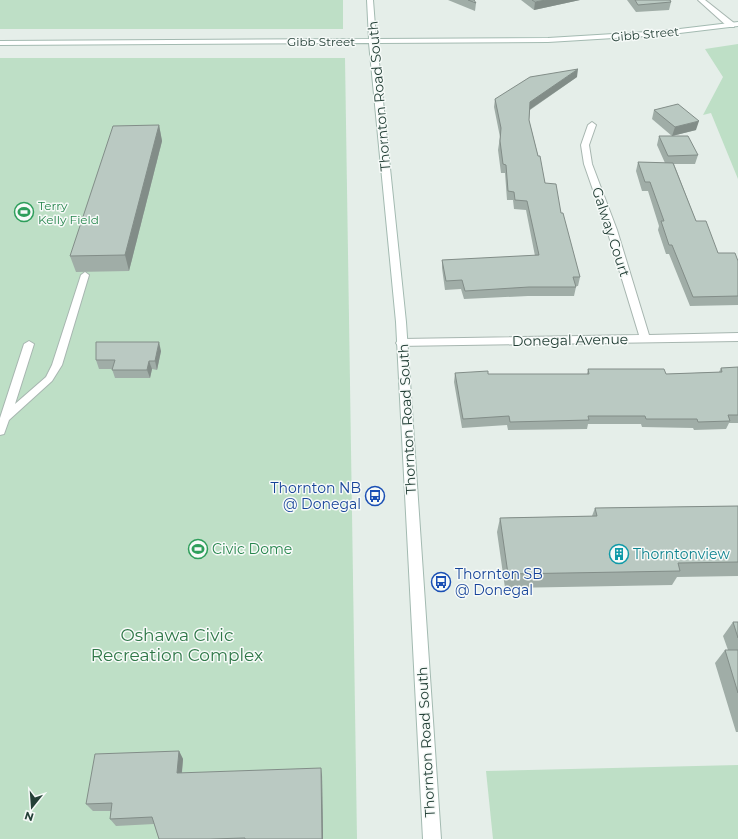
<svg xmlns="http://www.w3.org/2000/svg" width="738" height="839" viewBox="0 0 738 839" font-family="Montserrat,sans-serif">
<rect width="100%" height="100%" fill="#e5eee9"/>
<!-- green -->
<g fill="#bedfc6">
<rect x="0" y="0" width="343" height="29"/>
<polygon points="738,44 738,179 711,113 703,115 723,77 705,49"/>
<polygon points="0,58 345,58 357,839 0,839"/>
<polygon points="738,765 738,839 493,839 486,771"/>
</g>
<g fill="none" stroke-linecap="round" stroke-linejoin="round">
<defs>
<polygon id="lane" points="85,272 89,275 62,365 52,381 9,420 4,434 0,435 0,418 24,344 29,341 34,344 15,404 46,377 52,365 81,275"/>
<g id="street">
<polygon points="698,0 705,0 734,23 734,27 728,27"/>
<polygon points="592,122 596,125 589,145 592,164 617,230 649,335 738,333 738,341 398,346 396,343 398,340 402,339 639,335 607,230 584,164 581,145 588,125"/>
</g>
<polygon id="secondary" points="367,0 373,0 376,39 548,38 663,31 738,22 738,26 663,35 548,42 377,43 406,322 441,839 423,839 396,322 369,43 0,45 0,41 369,39"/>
</defs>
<!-- lane casing -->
<use href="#lane" stroke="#a7b6b0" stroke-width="2"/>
<!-- street casing -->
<use href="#street" stroke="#a7b6b0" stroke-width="2"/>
<!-- secondary casing -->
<use href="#secondary" stroke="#a3bab1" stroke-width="2"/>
<!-- lane -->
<use href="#lane" fill="#fff" fill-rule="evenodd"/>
<!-- street -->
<use href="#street" fill="#fff" fill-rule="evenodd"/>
<!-- secondary -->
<use href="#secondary" fill="#fff" fill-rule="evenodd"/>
</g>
<!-- wall -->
<g fill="#a0ada7">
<polygon points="448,0 474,0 476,3 475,11"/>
<polygon points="521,0 580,0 534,10"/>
<polygon points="627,0 670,0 671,2 669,10 636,12"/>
<polygon points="577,77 530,110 529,120 545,183 561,213 580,277 578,286 576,286 576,287 574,296 528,296 464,299 461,289 445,290 442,268 442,260 535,256 526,210 514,209 513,200 507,200 505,173 501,173 498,150 500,137 494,107 495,99"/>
<polygon points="654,110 696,130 672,136 652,119"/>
<polygon points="159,125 162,141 129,271 76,272 70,256"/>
<polygon points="659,136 698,155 695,164 674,164 696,221 718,253 738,261 738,305 690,306 669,254 666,254 658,230 659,226 648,191 642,191 636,171 638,162 665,163 657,145"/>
<polygon points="161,351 157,370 152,369 150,378 115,378 112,369 99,369 96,360"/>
<polygon points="738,367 738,423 729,423 726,429 694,430 693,428 642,427 641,424 588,424 587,429 508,430 507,425 462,428 454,382 455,373 488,374 587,374 588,369 666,374 719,372 721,368"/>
<polygon points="738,506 738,576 677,577 672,585 505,588 497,532 500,518 592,516 595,508"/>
<polygon points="733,622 738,622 738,732 736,732 715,663 725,650 728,650 723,636"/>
<polygon points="179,751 183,759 182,773 322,775 323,839 159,839 154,824 116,826 110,819 111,811 93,811 86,804"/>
</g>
<!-- shaded-wall -->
<g fill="#828d88">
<polygon points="546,0 580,0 534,10 535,2"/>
<polygon points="578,69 577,77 529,110 530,102"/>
<polygon points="699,121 696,130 672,136 675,127"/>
<polygon points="159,125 162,141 129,271 125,255"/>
<polygon points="159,342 161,351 157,370 155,361"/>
<polygon points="149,361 152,369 150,378 147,370"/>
<polygon points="179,751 183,759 181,781 177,773"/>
<polygon points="321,768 322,775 323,839 322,839"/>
</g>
<!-- building -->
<g fill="#bac9c2" stroke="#828d88">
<polygon points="468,0 474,0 476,3"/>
<polygon points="532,0 546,0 535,2"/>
<polygon points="635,0 670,0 671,2 638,5"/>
<polygon points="578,69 530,102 529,120 538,156 540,156 545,183 556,184 561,213 563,213 580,277 573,277 576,287 529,287 465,291 462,280 446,281 442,260 539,255 527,201 515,200 514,192 508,191 506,165 503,164 500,141 501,128 495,99 530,77"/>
<polygon points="678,104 699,121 675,127 654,110"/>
<polygon points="159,125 125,255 70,256 113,126"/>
<polygon points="659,136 688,136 698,155 668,156"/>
<polygon points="638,162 673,163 696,221 706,221 718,253 735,253 738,261 738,296 693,297 672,245 669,245 661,221 664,221 650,182 645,182"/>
<polygon points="96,342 159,342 155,361 149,361 147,370 112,370 115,360 96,360"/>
<polygon points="738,367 738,415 728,415 730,421 698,422 697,419 646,419 645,416 588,416 589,420 510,422 509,416 463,419 455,373 488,371 488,374 589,374 588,369 664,369 666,374 722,372 721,368"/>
<polygon points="738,506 738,562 678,563 680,571 508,574 500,518 597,516 595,508"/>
<polygon points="733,622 738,622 738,638"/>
<polygon points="725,650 738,650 738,693"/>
<polygon points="179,751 177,773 321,768 322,839 245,839 245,838 210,839 159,839 152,817 110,819 112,803 86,804 95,754"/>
</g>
<!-- icons -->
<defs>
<symbol id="stadium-ring" viewBox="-11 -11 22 22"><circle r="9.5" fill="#f6faf8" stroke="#2e9e5b" stroke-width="1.5"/><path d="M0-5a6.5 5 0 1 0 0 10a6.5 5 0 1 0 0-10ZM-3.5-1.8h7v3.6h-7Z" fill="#2e9e5b"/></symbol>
<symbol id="bus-ring" viewBox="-11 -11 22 22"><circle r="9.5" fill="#f6faf8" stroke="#1a4fb4" stroke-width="1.5"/><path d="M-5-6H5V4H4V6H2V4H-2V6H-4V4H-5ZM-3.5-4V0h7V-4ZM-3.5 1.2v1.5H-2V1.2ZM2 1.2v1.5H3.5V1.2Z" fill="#1a4fb4"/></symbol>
<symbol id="building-ring" viewBox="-11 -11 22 22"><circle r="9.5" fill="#f6faf8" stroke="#0f9aa8" stroke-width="1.5"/><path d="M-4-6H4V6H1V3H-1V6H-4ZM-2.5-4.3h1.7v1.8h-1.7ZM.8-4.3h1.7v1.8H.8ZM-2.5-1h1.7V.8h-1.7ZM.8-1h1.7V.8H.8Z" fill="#0f9aa8"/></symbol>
</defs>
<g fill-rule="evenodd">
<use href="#stadium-ring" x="13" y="201" width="22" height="22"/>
<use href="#bus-ring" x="364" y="485" width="22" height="22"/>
<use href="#stadium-ring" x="187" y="538" width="22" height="22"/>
<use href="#building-ring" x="608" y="543" width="22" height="22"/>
<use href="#bus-ring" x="430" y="571" width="22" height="22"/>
</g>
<g text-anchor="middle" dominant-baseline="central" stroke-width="3" stroke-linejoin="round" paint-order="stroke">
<!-- far-street labels -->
<g font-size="12" fill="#244037" stroke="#f6faf8">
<text transform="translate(645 34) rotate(-5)">Gibb Street</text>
<text x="321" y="41">Gibb Street</text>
</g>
<!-- far-leisure labels -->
<g font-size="12" fill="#27864d" stroke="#f6faf8" text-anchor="start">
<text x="38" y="205">Terry<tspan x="38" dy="14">Kelly Field</tspan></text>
</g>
<!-- street labels -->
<g font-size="14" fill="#244037" stroke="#f6faf8">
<text transform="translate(379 96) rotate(-95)">Thornton Road South</text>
<text transform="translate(611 232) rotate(72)">Galway Court</text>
<text transform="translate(570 340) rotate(-1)">Donegal Avenue</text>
<text transform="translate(407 419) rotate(-93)">Thornton Road South</text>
<text transform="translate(426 742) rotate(-93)">Thornton Road South</text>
</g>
<!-- transit labels -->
<g font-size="14" fill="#164399" stroke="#f6faf8" text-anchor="end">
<text x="361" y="488">Thornton NB<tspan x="361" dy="16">@ Donegal</tspan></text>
<text x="455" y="574" text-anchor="start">Thornton SB<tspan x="455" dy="16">@ Donegal</tspan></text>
</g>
<!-- leisure labels -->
<g font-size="14" fill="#27864d" stroke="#f6faf8" text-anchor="start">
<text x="212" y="549">Civic Dome</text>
</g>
<!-- culture labels -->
<g font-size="14" fill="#0d838f" stroke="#f6faf8" text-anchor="start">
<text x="633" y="554">Thorntonview</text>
</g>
<!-- near-park labels -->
<g font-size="17" fill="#2e7747" stroke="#f6faf8">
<text x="177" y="635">Oshawa Civic<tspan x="177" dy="20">Recreation Complex</tspan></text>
</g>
</g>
<!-- north arrow -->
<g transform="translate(32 807) rotate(197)" stroke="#f6faf8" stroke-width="3" paint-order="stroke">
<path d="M0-3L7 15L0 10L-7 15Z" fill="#244037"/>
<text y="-6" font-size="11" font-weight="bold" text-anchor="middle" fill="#244037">N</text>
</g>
</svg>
